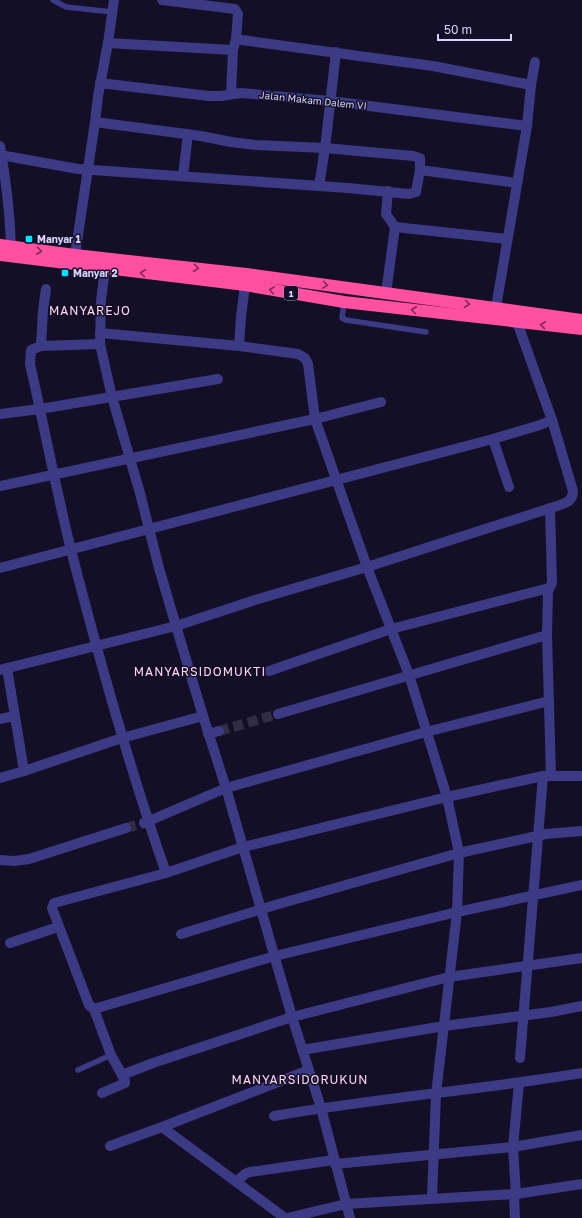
<svg xmlns="http://www.w3.org/2000/svg" width="582" height="1218" viewBox="0 0 582 1218" font-family="'Golos Text',sans-serif">
<rect width="100%" height="100%" fill="#130f26"/>
<g fill="none" stroke-linecap="round" stroke-linejoin="round">
<!-- street-tunnel -->
<g stroke="#312d47" stroke-width="10" stroke-dasharray="10 5" stroke-linecap="butt">
<polyline points="219,731 278,714"/>
<polyline points="126,828 144,823"/>
</g>
<!-- lane -->
<g stroke="#3d3a85" stroke-width="5.5">
<polyline points="53,0 66,7 112,12"/>
<polyline points="344,302 342,318 346,320 426,332"/>
<polyline points="78,1070 111,1055"/>
</g>
<!-- street -->
<g stroke="#3d3a85" stroke-width="10">
<polyline points="162,0 235,9 238,14 236,39"/>
<polyline points="108,43 233,50 236,39 249,41 433,66 531,85"/>
<polyline points="100,83 209,96 221,96 241,93 330,101 527,126"/>
<polyline points="231,94 233,50"/>
<path d="M0,146c6,34 10,67 11,101"/>
<polyline points="0,155 78,169 348,188 409,194 416,192 420,170 420,158 413,156 325,148 256,145 231,142 201,136 95,122"/>
<polyline points="420,170 517,183"/>
<polyline points="183,176 188,134"/>
<polyline points="319,186 325,148 336,52"/>
<polyline points="388,191 386,214 395,227 507,239"/>
<polyline points="75,255 95,122 98,96 108,43 114,0"/>
<polyline points="105,269 101,301 100,344 112,397 140,493 159,568 176,626 203,716 226,788 292,1017 321,1108 350,1218"/>
<polyline points="386,293 395,227"/>
<polyline points="496,307 527,126 531,85 535,62"/>
<polyline points="100,333 239,346 298,354 305,358 308,364 315,419 367,567 409,675 447,797 459,853 457,912 436,1094 432,1198"/>
<path d="M100,344l-59,2 -10,4 -1,14c14,62 26,125 41,186 28,109 58,217 95,323"/>
<polyline points="41,346 43,310 46,289"/>
<polyline points="239,346 241,317 245,285"/>
<polyline points="0,414 40,409 218,379"/>
<polyline points="493,439 509,487"/>
<polyline points="0,486 315,419 381,402"/>
<polyline points="550,508 552,583 548,591 547,635 551,776"/>
<polyline points="0,568 493,439 540,425 552,420"/>
<polyline points="7,668 24,771"/>
<path d="M0,670l176,-44 79,-26 112,-33 190,-61c8,-3 16,-4 16,-15l-21,-71 -35,-98"/>
<polyline points="269,671 391,629 549,588"/>
<polyline points="278,714 547,635"/>
<polyline points="0,719 14,716"/>
<polyline points="208,734 219,731"/>
<polyline points="582,776 543,776 447,797 243,847 166,873 54,903 52,908 89,1005 94,1009 275,956 457,912 582,885"/>
<polyline points="0,778 24,771 122,738 203,716"/>
<polyline points="144,823 226,788 426,732 549,701"/>
<polyline points="0,860 14,861 29,859 126,828"/>
<polyline points="181,934 275,905 459,853 546,834 582,831"/>
<polyline points="10,943 58,927"/>
<polyline points="94,1009 111,1055 122,1075 153,1063 292,1017 449,977 582,958"/>
<polyline points="302,1050 444,1026 551,1012 582,1006"/>
<polyline points="520,1058 543,776"/>
<polyline points="102,1093 125,1083 125,1081 122,1075"/>
<path d="M274,1116c102,-18 206,-26 308,-43"/>
<polyline points="162,1127 285,1218"/>
<polyline points="110,1146 162,1127 309,1070"/>
<polyline points="335,1164 513,1147 582,1135"/>
<polyline points="236,1182 245,1174 250,1172 334,1160"/>
<polyline points="514,1194 515,1218"/>
<polyline points="516,1194 513,1147 519,1083"/>
<polyline points="287,1218 346,1204 516,1194 582,1184"/>
</g>
<!-- highway -->
<g stroke="#ff4fa3" stroke-width="12">
<polyline points="0,245 75,255 246,274 582,320"/>
<polyline points="0,255 245,285 344,302 582,329"/>
</g>
</g>
<!-- one-way arrows -->
<defs><path id="oneway-chevron" d="M-2-3.5L2.5 0L-2 3.5" fill="none" stroke-width="1.6" stroke-linecap="round" stroke-linejoin="round"/></defs>
<g stroke="#7d2c5e">
<use href="#oneway-chevron" transform="translate(39 251) rotate(7)"/>
<use href="#oneway-chevron" transform="translate(196 268) rotate(6)"/>
<use href="#oneway-chevron" transform="translate(143 273) rotate(-173)"/>
<use href="#oneway-chevron" transform="translate(325 285) rotate(8)"/>
<use href="#oneway-chevron" transform="translate(272 290) rotate(-170)"/>
<use href="#oneway-chevron" transform="translate(467 304) rotate(7)"/>
<use href="#oneway-chevron" transform="translate(414 310) rotate(-173)"/>
<use href="#oneway-chevron" transform="translate(543 325) rotate(-174)"/>
</g>
<!-- markers -->
<g fill="#00e5ff" stroke="#130f26" stroke-width="1.5">
<rect x="25" y="235" width="8" height="8" rx="2"/>
<rect x="61" y="269" width="8" height="8" rx="2"/>
</g>
<g text-anchor="middle" dominant-baseline="central" stroke-width="3" stroke-linejoin="round" paint-order="stroke">
<!-- shield labels -->
<rect fill="#130f26" stroke="#9e99be" stroke-width="1" x="284" y="286" width="14" height="14" rx="3"/>
<g font-size="9" font-weight="bold" fill="#d9d4ff">
<text x="291" y="293">1</text>
</g>
<!-- street labels -->
<g font-size="10" fill="#d9d4ff" stroke="#130f26">
<text transform="translate(313 100) rotate(6)">Jalan Makam Dalem VI</text>
</g>
<!-- poi labels -->
<g font-size="10" font-weight="bold" fill="#d9d4ff" stroke="#130f26" text-anchor="start">
<text x="37" y="239">Manyar 1</text>
<text x="73" y="273">Manyar 2</text>
</g>
<!-- quarter labels -->
<g font-size="12" letter-spacing="1" fill="#ffd6f0" stroke="#130f26">
<text x="90" y="310">MANYAREJO</text>
<text x="200" y="671">MANYARSIDOMUKTI</text>
<text x="300" y="1079">MANYARSIDORUKUN</text>
</g>
</g>
<!-- scale -->
<path d="M438 34v6h73v-6" fill="none" stroke="#d9d4ff" stroke-width="2"/>
<text x="444" y="34" font-size="12" fill="#d9d4ff" stroke="#130f26" stroke-width="3" paint-order="stroke">50 m</text>
</svg>
